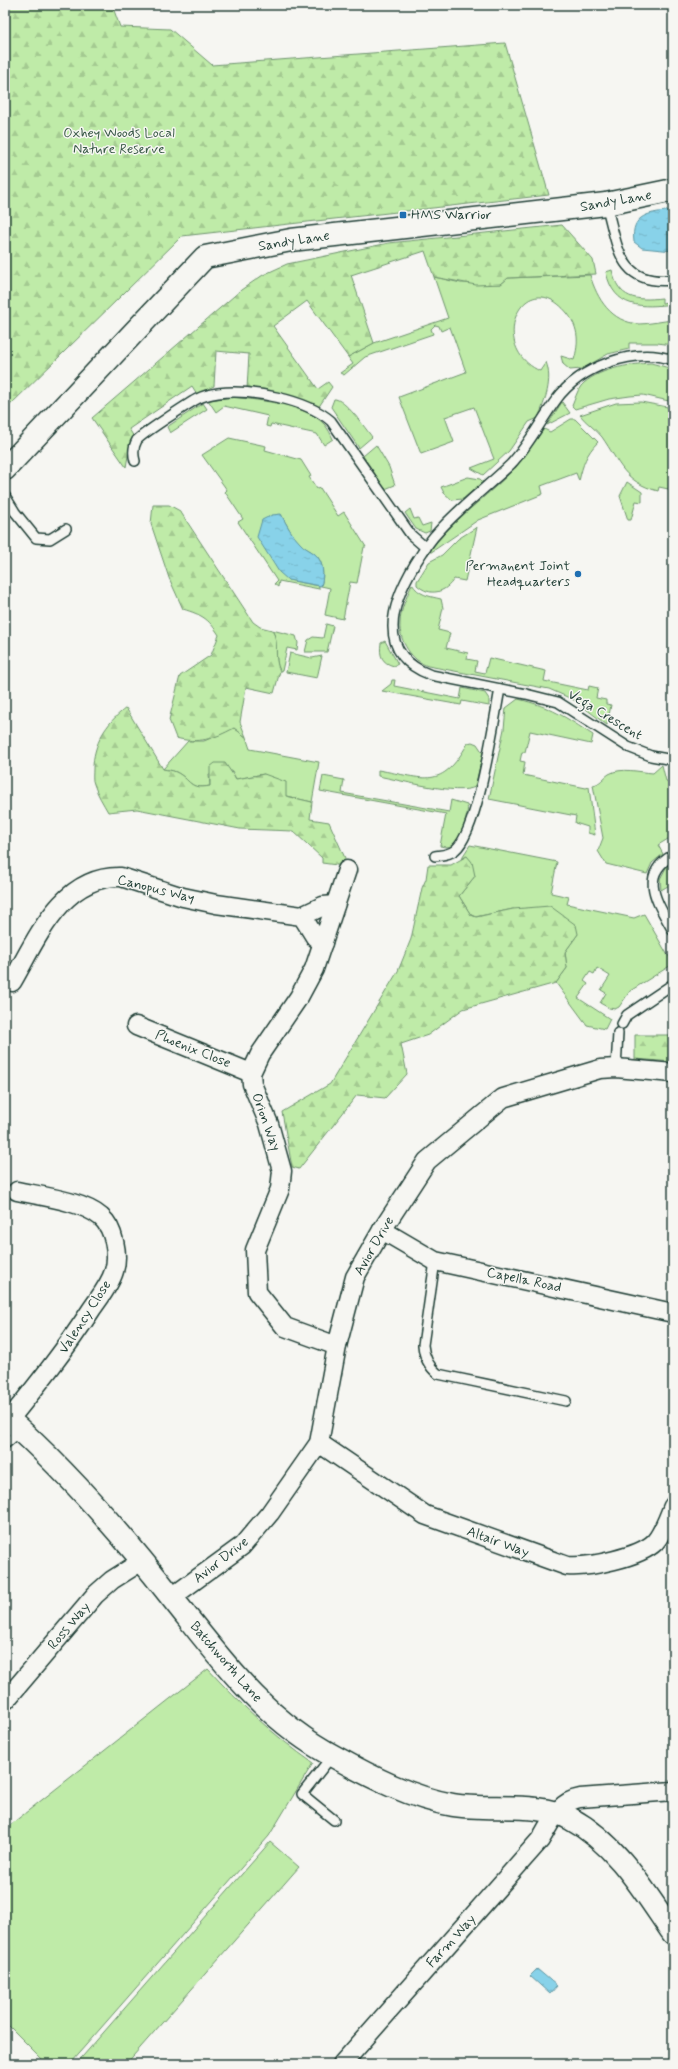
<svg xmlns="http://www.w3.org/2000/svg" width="678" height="2069" viewBox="0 0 678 2069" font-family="Mynerve,sans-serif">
<defs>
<pattern id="forest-firs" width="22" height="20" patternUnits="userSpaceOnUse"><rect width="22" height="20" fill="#bfeba8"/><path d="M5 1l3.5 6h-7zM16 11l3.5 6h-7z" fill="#a4ca91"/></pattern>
<pattern id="water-ripples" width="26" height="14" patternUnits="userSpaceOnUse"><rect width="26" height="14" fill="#88d2e9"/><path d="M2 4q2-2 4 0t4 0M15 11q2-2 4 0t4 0" fill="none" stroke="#75b5c8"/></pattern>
</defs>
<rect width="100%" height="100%" fill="#f6f6f2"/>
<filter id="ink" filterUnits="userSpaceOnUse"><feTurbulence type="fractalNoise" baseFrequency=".025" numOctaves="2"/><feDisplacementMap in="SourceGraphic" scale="8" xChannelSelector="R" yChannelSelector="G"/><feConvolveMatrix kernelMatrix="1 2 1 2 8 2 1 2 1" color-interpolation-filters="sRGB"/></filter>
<g filter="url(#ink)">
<!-- green -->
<g fill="#bfeba8" stroke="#6f946e">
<path d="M612,270c6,29 24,31 50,28v5l11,-2v3c-31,4 -59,5 -67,-32z"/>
<path d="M590,275c7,24 21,47 49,49 11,0 23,-3 34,-4v25l-16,-2h-28v6l-21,5 -26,15 -12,1 -7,-6 -2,-8 13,4c5,-17 5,-31 -6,-46 -43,-53 -83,32 -28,57l6,-9c7,18 -1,39 -8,56l-9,4 -20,29 -26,24 -12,-7 23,-9 -20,-52 -29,10 9,25 -33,12 -22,-57 67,-25 -16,-45 -9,4 -2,-5 -4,-1 -4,4 2,5 -68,23 -21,18 -4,-2 13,-9 -5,-7 26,-14 74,-25 -14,-41 27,6 40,1 7,-6z"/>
<path d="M651,363l22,6v33l-30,-7 -13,1 -21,3 -34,10 -3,-3c3,-7 5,-15 9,-20 15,-17 49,-22 70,-23z"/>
<path d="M233,397c28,4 72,6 92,28 3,4 6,9 8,14l-9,6 -7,-11 -46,-10 -1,3 -4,-1 2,-10 -44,-10 -8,6 -8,-12z"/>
<path d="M334,399c10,-1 32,30 38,38l-13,11 -28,-41z"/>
<polygon points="562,402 570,413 547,425"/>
<path d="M641,402l32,6v82l-14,-3 -1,4c-34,-9 -38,-28 -56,-54 -6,-8 -16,-14 -22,-22l36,-12z"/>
<polygon points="203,403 207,409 170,433 167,427"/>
<path d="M571,419h4l23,23c-12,12 -15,22 -19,39l-3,-8 -35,13 2,8 -65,26 -51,35c22,-32 53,-53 81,-80 14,-14 24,-30 36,-46l6,3z"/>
<path d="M229,438l37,8 -1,4 36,10 10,16 -2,1 8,12 3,-1 18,28 6,-4 22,35h-2l-7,36 -7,-1 -7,37 -18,-4 5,-27 -9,-2c3,-10 3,-24 -6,-32 -5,-4 -11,-6 -16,-11 -7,-8 -13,-19 -18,-29l7,66 31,6v3l-40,-8 -1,6 -4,-3 3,-3 -39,-59 5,-3 -18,-27 2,-2 -25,-35z"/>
<polygon points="376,445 389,467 395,485 385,489 363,456"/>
<polygon points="468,477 480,479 483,482 463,499 452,500 444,493 441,487"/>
<polygon points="627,482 642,492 642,502 636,501 631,520 628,520 620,496"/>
<polygon points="410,509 414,519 418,518 422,526 431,523 430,531 425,533 416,529 405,513"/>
<path d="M477,527l-12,54 -11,-2c-9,14 -24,18 -37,6v-4l12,-19 13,-7 16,-16z"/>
<path d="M412,584c7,11 16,12 29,15l2,9 -5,22 12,3 -4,15 22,5 -1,6 10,2 -2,10 10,2 4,-15 57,13 -2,10 44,9 1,-4 9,2 -2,10 10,2v4l5,1 -4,20 -33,-25 -25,-11 -121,-23c-16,-5 -29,-25 -28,-42 0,-14 7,-27 12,-40z"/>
<polygon points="326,624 333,626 327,652 305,652 308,640 313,637 323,638"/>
<path d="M272,630l24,6 2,7 -1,7 -10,-2 -5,23h-2c-7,-14 0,-28 -8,-41z"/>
<path d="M385,641l13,23 -4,2c-12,-3 -15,-10 -13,-23z"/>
<polygon points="290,653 312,658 322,656 317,678 286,672"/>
<polygon points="392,680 395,680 394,686 460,699 462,688 485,693 489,699 489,706 462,701 461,705 382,691 391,684"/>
<path d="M518,699c34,8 47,18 75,36l-2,9 -61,-13 -5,21h-3l-2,9 5,1 -2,13 63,13 3,-1 6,48 -7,-2v-6l-13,-4 1,-7 -87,-17 15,-70 2,-21z"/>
<path d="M234,728l12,9 4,12 69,13 -7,40 -26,-6 -22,-22 -28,5 -4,-8 -23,3 1,12c-22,4 -18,-6 -34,-14 -4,-2 -9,-2 -13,-3l25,-28h16z"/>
<path d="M472,742l5,2 6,9 -8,34c-17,9 -76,-7 -97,-11v-6c48,8 63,21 90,-27z"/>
<path d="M662,765l4,16 7,1v54l-15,9 5,9 -11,9 -5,11 -41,-10 -8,-13 5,-13 -10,-53c7,-1 10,-7 16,-11 12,-7 30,-2 44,-1z"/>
<path d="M323,776l21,4 -2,13 107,19 2,-12 16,5c3,7 -7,33 -12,38 -4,5 -10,4 -15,3l6,-32 -126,-23z"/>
<polygon points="470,845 557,862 551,893 569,897 567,904 634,918 644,914 667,954 673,961 673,964 630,991 619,1007 615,1009 609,1008 600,1003 606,993 601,990 610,976 597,968 594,974 590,972 584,981 588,984 578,998 610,1019 605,1029 587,1025 556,983 567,968 565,952 578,934 513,909 475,917 471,915 459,896 475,876 467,856 461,859"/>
<polygon points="668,864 669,866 673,864 673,883 661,890 660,879"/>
<path d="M208,1669c32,35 65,66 105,94l-44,73 -197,225 -9,3h-16l-42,-42v-193z"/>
<polygon points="270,1842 299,1867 126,2064 76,2064"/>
</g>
<!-- forest -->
<g fill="url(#forest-firs)" stroke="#6f946e">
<polygon points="5,5 112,5 120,27 170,29 212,65 505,43 549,195 182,236 5,410"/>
<path d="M562,225l31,35 3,14 -88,4 -7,6 -25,1 -42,-8 -9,-26 -74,24 23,68 -26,14 -41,-56 -34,25 45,63 10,-7 4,5 -14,21c-22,-13 -46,-17 -71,-19l2,-35 -33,-3 -2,35 -17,8 -5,-8 -63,43 5,8 -4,8 -4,22 -34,-49 149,-128 22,-15 24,-11 102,-21z"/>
<path d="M153,505h16l11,6 73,111 7,5 12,3c8,13 1,27 8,41l-6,22 -28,-6 -6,35 6,15 -12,-9c-20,11 -36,16 -58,10l-7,-18 11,-44 31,-21 8,-20c-11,-17 -17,-20 -36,-26l-14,-31 -18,-54z"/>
<path d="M126,708l37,61c4,1 9,1 13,3 16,8 12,18 34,14v-19l5,-4h10l11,16 28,-5 22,8v14l26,6 -2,17 19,3 16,36 -1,8 -22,-3v-5l-29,-27 -53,-2 -103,-20 -29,3c-5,-9 -11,-18 -14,-28 -2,-4 -1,-10 -1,-15 0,-25 13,-46 33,-61z"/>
<polygon points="467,856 472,862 475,876 459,896 471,915 476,917 513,909 550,906 576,925 578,934 565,952 567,968 556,983 463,1009 428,1035 401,1044 407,1074 385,1098 357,1095 299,1169 292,1167 282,1112 330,1084 398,971 411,939 422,888 426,879 428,865 451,865"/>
<polygon points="635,1035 673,1035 673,1062 635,1059"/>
</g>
<!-- water -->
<g fill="url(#water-ripples)" stroke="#5e96a1">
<path d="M673,210v41l-31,-3 -8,-6c-4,-29 17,-29 39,-32z"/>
<path d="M281,514c5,10 11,21 19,29 4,5 10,7 15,11 9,8 9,22 6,32l-33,-6 -9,-8 -22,-35 5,-17 10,-5z"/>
<polygon points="537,1969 557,1986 550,1994 530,1976"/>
</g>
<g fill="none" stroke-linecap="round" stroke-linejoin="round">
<defs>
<g id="service">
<path d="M606,204c12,42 12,82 67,76"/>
<path d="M673,360c-39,-14 -93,7 -117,40 -15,20 -27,45 -45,64 -24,23 -51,43 -73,68 -9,9 -16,21 -23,32 -24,40 -40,90 16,111l95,19 32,8 70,45 23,9 22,4"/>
<path d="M135,461c-2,-7 -2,-14 2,-21 5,-6 51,-36 60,-41 6,-3 14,-5 21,-6 32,-4 88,6 113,28l80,114 15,13"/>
<polyline points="5,496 15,512 36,538 50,539 66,529"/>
<path d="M673,855c-36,21 -15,48 0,76"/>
<path d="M435,856c7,-1 14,-1 20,-6 23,-18 39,-130 45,-161"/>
<polyline points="622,1024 627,1015 673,984"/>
<polyline points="616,1068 618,1033"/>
<path d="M435,1261l-12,84c1,12 5,21 15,29l128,27"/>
<polyline points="5,1444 21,1431"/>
<polyline points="332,1756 302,1794 334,1820"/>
</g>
<g id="minor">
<polyline points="302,916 323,906 335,905"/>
<path d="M12,982c25,-43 50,-107 109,-105l62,20 33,7 86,12 13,21 8,6"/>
<polyline points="136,1026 251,1073"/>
<polyline points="382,1230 435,1261 673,1313"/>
<polyline points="337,1346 285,1327 257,1292 255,1250 280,1189 282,1171 269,1124 252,1084 251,1073 260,1054 299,997 314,969 347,870"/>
<path d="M9,1420c29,-36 57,-71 82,-110 8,-12 19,-25 23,-39 5,-16 0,-43 -13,-54 -18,-16 -61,-21 -84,-26"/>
<path d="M319,1443l106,72 142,51c21,2 73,-9 88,-24 8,-9 13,-24 18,-36"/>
<polyline points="172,1597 242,1546 270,1513 319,1443 337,1346 355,1277 382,1230 427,1161 503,1098 600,1069 616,1068 673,1073"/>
<polyline points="5,1701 95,1595 112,1580 142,1561"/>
<path d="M342,2064l198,-224c11,-17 17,-38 40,-42l93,-7"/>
</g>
<path id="tertiary" d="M5,1416c61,54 117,118 167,182 49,61 91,121 163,159 36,20 77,41 118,48 37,6 85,-4 118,14 46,25 73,72 102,114"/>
<polyline id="primary" points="5,469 205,257 291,240 606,204 673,190"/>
</defs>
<!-- service casing -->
<use href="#service" stroke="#1f3d34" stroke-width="12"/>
<!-- minor casing -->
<use href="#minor" stroke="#1f3d34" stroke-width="21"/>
<!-- tertiary casing -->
<use href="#tertiary" stroke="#1f3d34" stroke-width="25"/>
<!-- primary casing -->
<use href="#primary" stroke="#1f3d34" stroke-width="25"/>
<!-- service -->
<use href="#service" stroke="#f6f6f2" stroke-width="9"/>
<!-- minor -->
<use href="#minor" stroke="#f6f6f2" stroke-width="18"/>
<!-- tertiary -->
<use href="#tertiary" stroke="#f6f6f2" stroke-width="22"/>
<!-- primary -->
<use href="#primary" stroke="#f6f6f2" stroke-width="22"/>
</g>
</g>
<!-- markers -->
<g fill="#1f6fb2" stroke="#f6f6f2" stroke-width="1.5">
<rect x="399" y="211" width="8" height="8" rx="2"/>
<circle cx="578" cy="574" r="4"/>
</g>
<g text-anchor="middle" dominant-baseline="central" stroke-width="3" stroke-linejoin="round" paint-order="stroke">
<!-- park labels -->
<g font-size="14" fill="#375745" stroke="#f6f6f2">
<text x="119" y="133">Oxhey Woods Local<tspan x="119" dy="16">Nature Reserve</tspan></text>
</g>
<!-- street labels -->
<g font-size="14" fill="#1f3d34" stroke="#f6f6f2">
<text transform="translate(616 201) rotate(-10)">Sandy Lane</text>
<text transform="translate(294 241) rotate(-9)">Sandy Lane</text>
<text transform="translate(605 715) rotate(31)">Vega Crescent</text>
<text transform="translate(156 889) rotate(14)">Canopus Way</text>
<text transform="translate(193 1049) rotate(22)">Phoenix Close</text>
<text transform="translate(266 1122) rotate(70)">Orion Way</text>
<text transform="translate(374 1246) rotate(-60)">Avior Drive</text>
<text transform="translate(524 1280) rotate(12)">Capella Road</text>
<text transform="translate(85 1317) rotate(-57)">Valency Close</text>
<text transform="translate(498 1542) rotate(20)">Altair Way</text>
<text transform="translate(221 1560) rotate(-38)">Avior Drive</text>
<text transform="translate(69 1626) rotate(-50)">Ross Way</text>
<text transform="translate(226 1662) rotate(49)">Batchworth Lane</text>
<text transform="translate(451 1941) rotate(-48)">Farm Way</text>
</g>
<!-- poi labels -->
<g font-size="14" fill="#1f3d34" stroke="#f6f6f2" text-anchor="start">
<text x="411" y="215">HMS Warrior</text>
<text x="570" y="566" text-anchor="end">Permanent Joint<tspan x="570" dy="16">Headquarters</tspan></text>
</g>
</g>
<!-- margin -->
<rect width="678" height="2069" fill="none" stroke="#f6f6f2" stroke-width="20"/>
<rect x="10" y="10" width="658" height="2049" fill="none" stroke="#1f3d34" stroke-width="1.5" filter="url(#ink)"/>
</svg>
